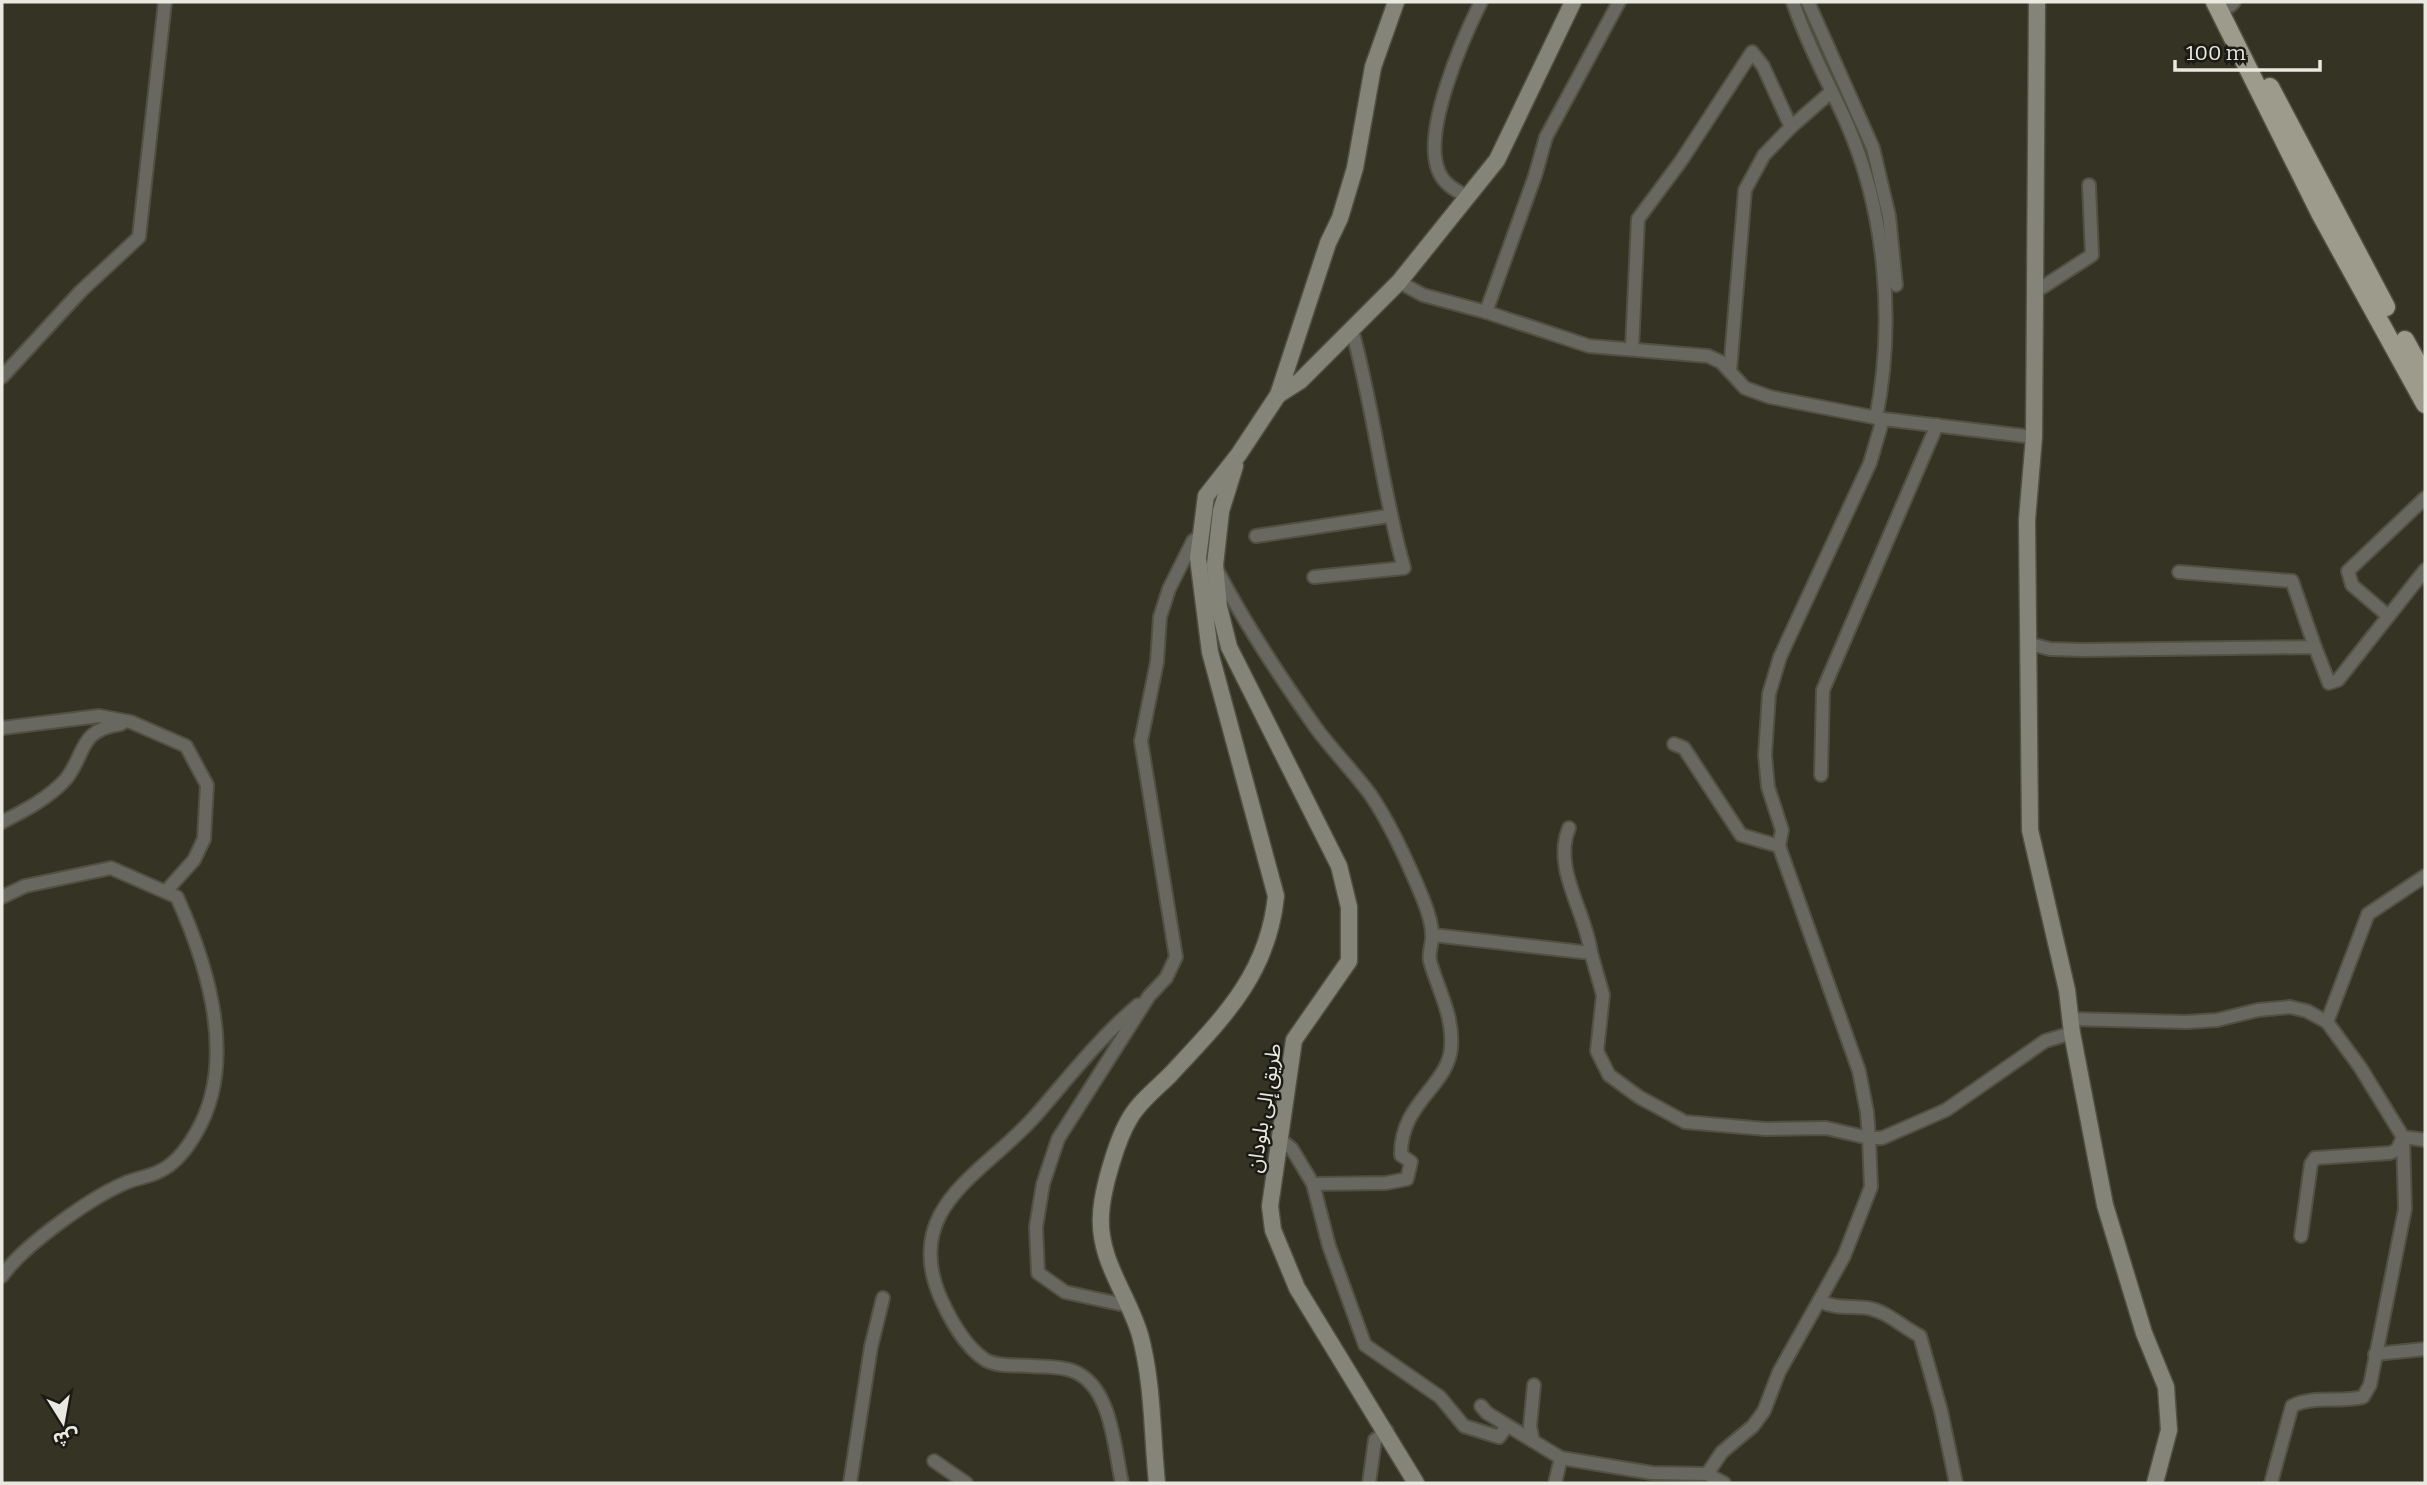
<svg xmlns="http://www.w3.org/2000/svg" width="2427" height="1485" viewBox="0 0 2427 1485" font-family="Bitter,'Noto Sans Arabic',serif">
<rect width="100%" height="100%" fill="#343324"/>
<g fill="none" stroke-linecap="round" stroke-linejoin="round">
<defs>
<g id="street">
<path d="M1793,2c14,43 36,81 54,122 39,89 48,199 29,294"/>
<polyline points="1808,2 1873,148 1889,216 1896,285"/>
<polyline points="2230,6 2234,2"/>
<polyline points="1791,127 1831,92"/>
<path d="M1466,196c-11,-6 -22,-12 -27,-24 -18,-39 24,-134 42,-170"/>
<polyline points="1399,282 1423,295 1486,312 1589,346 1708,356 1721,362 1745,388 1770,397 1883,419 2034,437"/>
<polyline points="2035,292 2092,255 2089,185"/>
<polyline points="1486,312 1535,176 1546,137 1619,2"/>
<polyline points="1632,349 1638,219 1681,161 1752,52 1763,66 1791,127 1764,155 1745,190 1730,371"/>
<polyline points="2,377 81,291 139,237 165,2"/>
<polyline points="1256,536 1389,516"/>
<path d="M1217,570c29,56 63,107 99,158 17,23 37,43 54,66 20,29 39,71 53,105 4,10 9,25 9,36 1,8 -4,17 -2,26 8,29 24,55 21,87 -3,38 -51,55 -50,107l10,7 -4,17 -21,4 -73,1"/>
<polyline points="2179,572 2292,581 2315,647"/>
<path d="M1314,577l90,-9c-22,-78 -30,-159 -52,-238"/>
<polyline points="2387,615 2352,585 2348,571 2425,498"/>
<polyline points="2030,644 2050,649 2084,650 2315,647 2329,683 2338,680 2425,570"/>
<polyline points="2,728 99,716 131,722 186,746 207,785 204,839 194,860 167,890"/>
<polyline points="1674,744 1684,748 1741,835 1779,846 1859,1071 1867,1112 1869,1138 1882,1138 1946,1110 2045,1041 2072,1033"/>
<polyline points="1821,775 1823,690 1937,425"/>
<path d="M2,822c22,-11 47,-24 64,-43 20,-25 12,-49 55,-55"/>
<path d="M1569,828c-17,40 17,84 22,125"/>
<polyline points="1779,846 1782,830 1768,787 1765,755 1769,694 1780,657 1870,463 1883,419"/>
<path d="M2,897l23,-11 86,-18 66,29c31,69 61,165 19,236 -8,14 -21,31 -36,38 -11,6 -24,7 -35,12 -35,15 -101,62 -123,93"/>
<polyline points="1433,935 1591,953 1603,995 1597,1051 1609,1075 1639,1097 1685,1122 1766,1129 1826,1128 1869,1138 1871,1187 1844,1256 1819,1301"/>
<polyline points="2073,1019 2186,1022 2217,1020 2258,1010 2290,1007 2307,1011 2327,1022 2360,1067 2403,1137 2397,1150 2390,1153 2315,1158 2311,1164 2301,1236"/>
<polyline points="2327,1022 2368,914 2425,876"/>
<polyline points="1280,1139 1292,1149 1313,1184 1329,1246 1365,1345 1440,1397 1464,1426 1499,1437 1507,1426"/>
<polyline points="1129,1306 1065,1292 1038,1273 1036,1227 1043,1184 1058,1139 1149,996 1166,978 1176,957 1141,741 1157,662 1160,617 1169,589 1193,541 1201,535"/>
<polyline points="2375,1354 2425,1349"/>
<polyline points="1481,1406 1487,1413 1561,1458"/>
<polyline points="1533,1441 1530,1426 1534,1385"/>
<polyline points="934,1461 966,1483"/>
<polyline points="850,1483 871,1347 883,1298"/>
<path d="M1122,1483c-8,-35 -10,-97 -49,-112 -12,-5 -29,-4 -42,-5 -14,-1 -36,1 -47,-7 -20,-14 -33,-38 -43,-60 -41,-93 45,-126 96,-185 32,-37 63,-77 101,-109"/>
<polyline points="1369,1483 1375,1440 1387,1431"/>
<polyline points="1555,1483 1561,1458 1652,1473 1707,1474"/>
<path d="M1724,1483l-17,-9 15,-22 31,-26 11,-15 15,-39 40,-71c17,8 31,5 48,7 20,3 35,19 53,28l21,75 15,72"/>
<path d="M2271,1483l21,-77c21,-11 48,-3 71,-9l7,-12 35,-176 -2,-72 22,3"/>
</g>
<g id="secondary">
<polyline points="2037,2 2034,437 2027,520 2030,830 2067,990 2072,1033 2105,1205 2144,1333 2166,1387 2169,1430 2155,1483"/>
<polyline points="1278,395 1300,381 1399,282 1497,160 1573,2"/>
<polyline points="1235,466 1221,511 1215,565 1219,607 1229,647 1339,866 1349,907 1349,961 1294,1040 1270,1206 1273,1230 1297,1288 1416,1483"/>
<path d="M1157,1483c-5,-48 -4,-101 -17,-148 -12,-41 -42,-75 -39,-120 1,-25 16,-76 29,-97 9,-16 27,-30 40,-43 52,-56 98,-100 106,-179l-66,-244 -12,-94 3,-23 5,-39 33,-42 39,-59 50,-152 12,-25 15,-50 18,-101 23,-65"/>
</g>
<g id="primary">
<polyline points="2215,2 2321,215 2425,404"/>
<polyline points="2270,87 2386,307"/>
<polyline points="2405,340 2425,377"/>
</g>
</defs>
<!-- street casing -->
<use href="#street" stroke="#515042" stroke-width="16"/>
<!-- secondary casing -->
<use href="#secondary" stroke="#515042" stroke-width="19"/>
<!-- primary casing -->
<use href="#primary" stroke="#515042" stroke-width="21"/>
<!-- street -->
<use href="#street" stroke="#686760" stroke-width="12"/>
<!-- secondary -->
<use href="#secondary" stroke="#858479" stroke-width="16"/>
<!-- primary -->
<use href="#primary" stroke="#9c9b8c" stroke-width="18"/>
</g>
<g text-anchor="middle" dominant-baseline="central" stroke-width="5" stroke-linejoin="round" paint-order="stroke">
<!-- street labels -->
<g font-size="21" fill="#eae9e0" stroke="#1b1a14">
<text transform="translate(1264 1108) rotate(-81)">طريق إلى بلودان</text>
</g>
</g>
<!-- border -->
<rect width="2427" height="1485" fill="none" stroke="#eae9e0" stroke-width="7"/>
<!-- north arrow -->
<g transform="translate(63 1422) rotate(169)" stroke="#1b1a14" stroke-width="5" paint-order="stroke">
<path d="M0-5L12 26L0 18L-12 26Z" fill="#eae9e0"/>
<text y="-10" font-size="19" font-weight="bold" text-anchor="middle" fill="#eae9e0">ش</text>
</g>
<!-- scale -->
<path d="M2175 60v10h145v-10" fill="none" stroke="#eae9e0" stroke-width="3.5"/>
<text x="2186" y="60" font-size="21" fill="#eae9e0" stroke="#1b1a14" stroke-width="5" paint-order="stroke">100 m</text>
</svg>
